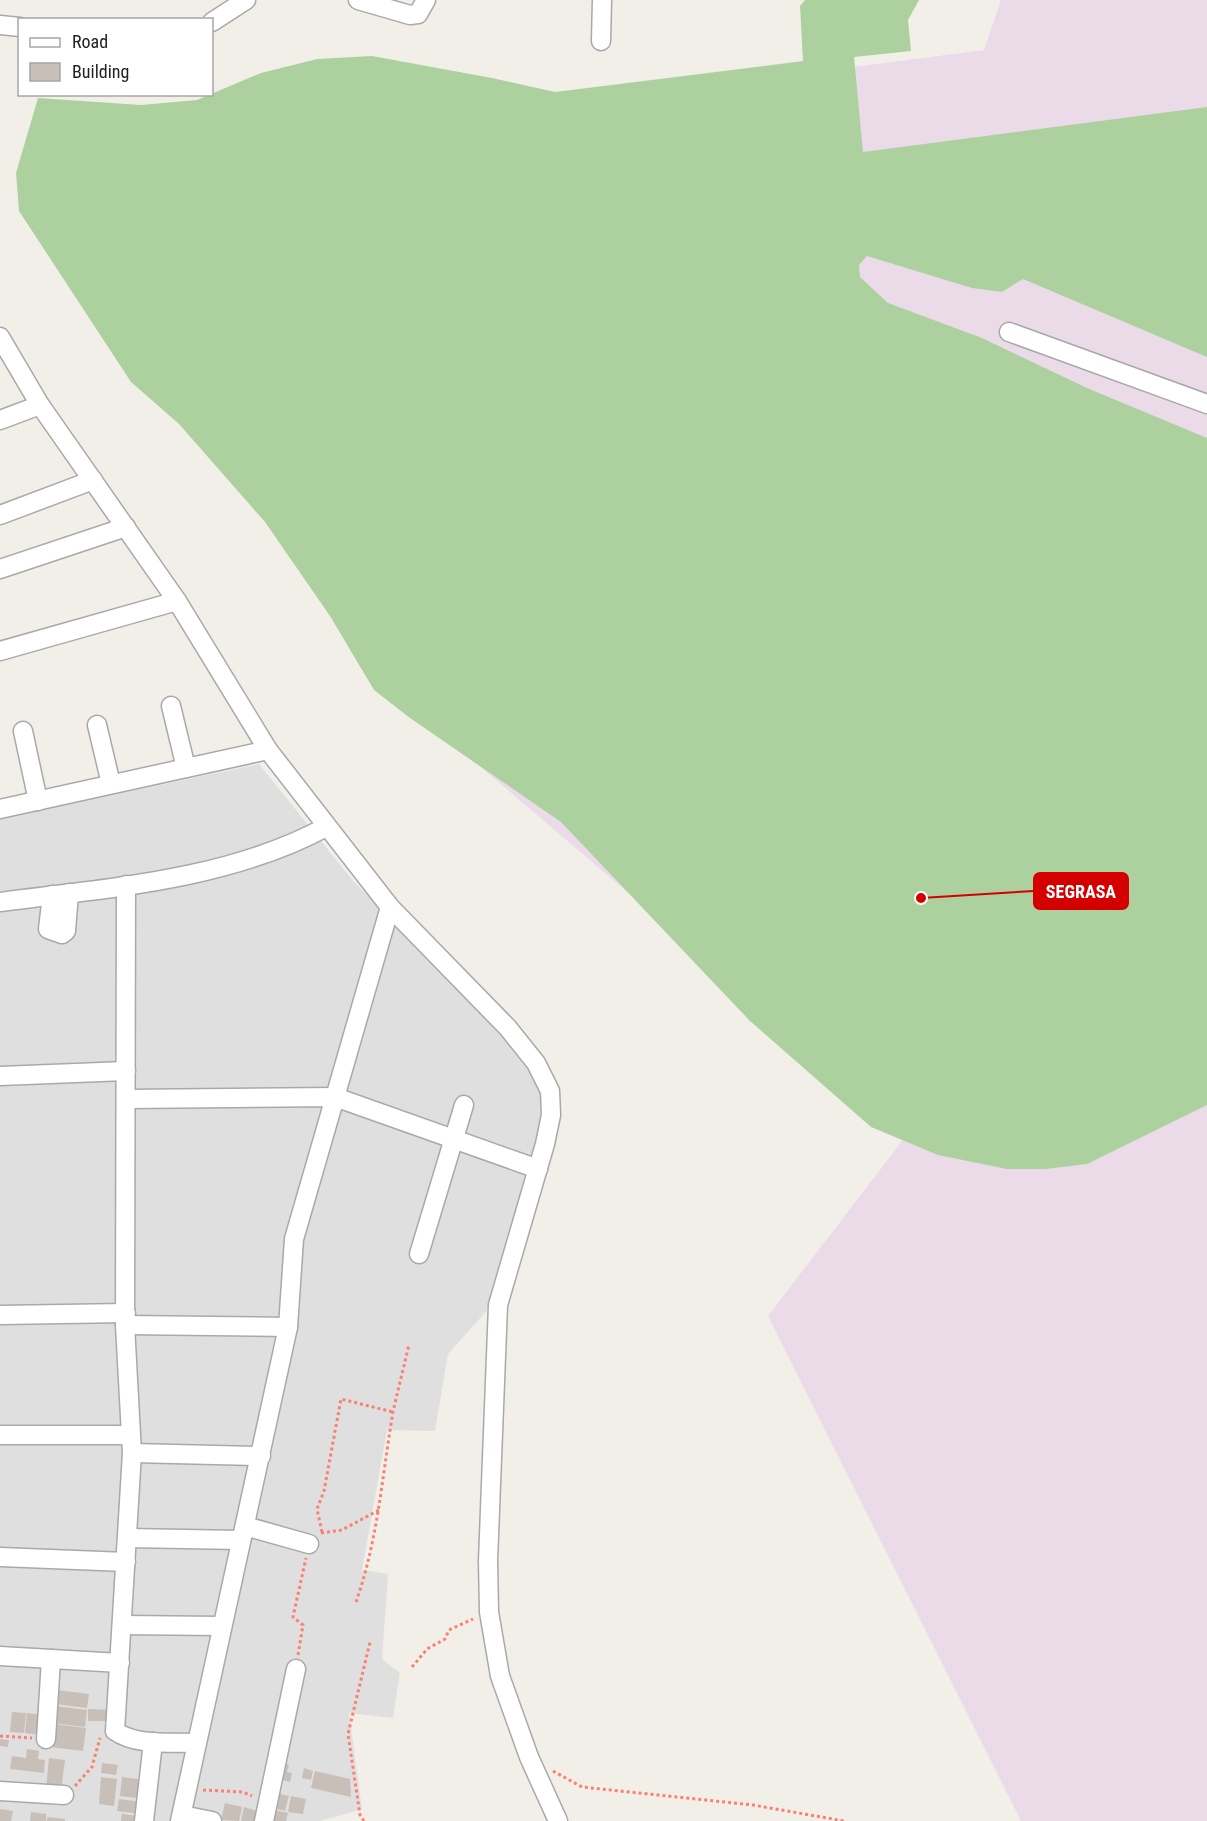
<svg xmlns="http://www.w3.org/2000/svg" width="1207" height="1821" viewBox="0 0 1207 1821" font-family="'Roboto Condensed',sans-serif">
<rect width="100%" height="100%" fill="#f2efe9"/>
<!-- residential -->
<polygon fill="#e0dfdf" points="259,764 354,882 445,971 556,1098 498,1298 448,1354 435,1431 387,1430 362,1570 388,1574 382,1659 400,1673 393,1718 349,1713 362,1809 320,1821 0,1821 0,819"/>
<!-- industrial -->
<polygon fill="#ebdbe8" points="1001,0 1207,0 1207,1821 1021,1821 768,1316 909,1132 360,664 424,123 984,50"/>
<!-- forest -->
<polygon fill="#add19e" points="805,0 919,0 908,20 911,51 854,57 863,152 1207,107 1207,357 1023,279 1002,292 972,288 867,256 859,265 860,277 888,303 982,338 1087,388 1207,438 1207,1105 1087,1164 1046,1169 1007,1169 938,1155 871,1127 750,1021 561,822 410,718 374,690 330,616 265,522 179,424 131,382 19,211 16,173 38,98 141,105 197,100 261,73 317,59 372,56 492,78 555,92 803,61 800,6"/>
<!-- building -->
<g fill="#c7bfb8">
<polygon points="57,1690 89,1694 87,1708 55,1704"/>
<polygon points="54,1706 87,1710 85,1727 52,1723"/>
<polygon points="88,1709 108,1710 108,1721 88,1721"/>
<polygon points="12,1712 26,1713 24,1733 10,1732"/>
<polygon points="27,1713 43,1715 41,1735 25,1733"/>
<polygon points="53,1724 86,1728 83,1751 50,1747"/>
<polygon points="0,1739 9,1740 8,1747 0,1746"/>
<polygon points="27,1749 39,1751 38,1759 45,1760 44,1773 10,1769 12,1756 26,1758"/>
<polygon points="49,1758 65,1760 61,1791 46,1789"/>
<polygon points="279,1762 289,1765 287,1772 292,1773 290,1782 275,1778"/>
<polygon points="102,1763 118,1765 116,1775 101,1773"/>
<polygon points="304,1768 313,1771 311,1780 302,1778"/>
<polygon points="315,1771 350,1779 351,1797 311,1788"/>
<polygon points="101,1777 117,1779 114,1806 99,1804"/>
<polygon points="122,1777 146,1780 144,1799 120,1796"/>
<polygon points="272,1792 289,1796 285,1811 269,1807"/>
<polygon points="291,1796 306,1799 303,1814 288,1812"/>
<polygon points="119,1799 142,1802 141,1814 117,1811"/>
<polygon points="225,1803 242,1807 239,1821 221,1820"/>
<polygon points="244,1807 258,1811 256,1821 241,1821"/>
<polygon points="0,1809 13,1811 11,1821 0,1821"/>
<polygon points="268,1809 288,1813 286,1821 265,1821"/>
<polygon points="31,1812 46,1814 46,1821 30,1821"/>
<polygon points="122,1814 138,1816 137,1821 121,1821"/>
<polygon points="47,1817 65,1819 65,1821 47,1821"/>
</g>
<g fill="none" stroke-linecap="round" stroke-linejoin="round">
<defs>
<g id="minor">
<polyline points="358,0 410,15 418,14 426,0"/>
<polyline points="212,22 246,0"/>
<polyline points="0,25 20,27"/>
<polyline points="601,41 602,0"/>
<polyline points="1009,332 1207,404"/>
<polyline points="0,337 40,405 177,601 268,750 390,907 508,1028 536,1063 550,1091 551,1115 545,1144 498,1305 488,1561 489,1612 500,1676 529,1757 558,1821"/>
<polyline points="0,420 40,405"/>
<polyline points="0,515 93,480"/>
<polyline points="0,569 126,527"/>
<polyline points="0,651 177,601"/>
<polyline points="171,706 186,768"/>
<polyline points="97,725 111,784"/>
<polyline points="23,731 38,801"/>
<polyline points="0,809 268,750"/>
<path d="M126,885l-1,440 7,128 -17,278c21,15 56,11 81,12"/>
<polyline points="52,895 48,929 62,934 66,931 69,893"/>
<path d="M0,902c108,-14 228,-22 326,-75"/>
<polyline points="0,1076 126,1071"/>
<polyline points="126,1099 335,1097 538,1169"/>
<polyline points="419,1254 464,1105"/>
<polyline points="0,1315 126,1313"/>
<polyline points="125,1325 288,1327"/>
<polyline points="0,1435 130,1435"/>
<polyline points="132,1453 261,1456"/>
<polyline points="245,1526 309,1544"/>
<polyline points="128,1538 241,1540"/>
<polyline points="0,1557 126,1562"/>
<polyline points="122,1625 221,1626"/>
<polyline points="0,1656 120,1663"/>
<polyline points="46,1739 51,1659"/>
<polyline points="0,1791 64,1795"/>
<polyline points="182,1815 212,1821"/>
<polyline points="144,1821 153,1742"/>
<polyline points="180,1821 288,1327 294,1239 390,907"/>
<polyline points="264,1821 296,1669"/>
</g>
</defs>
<!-- minor casing -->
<use href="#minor" stroke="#a9a9a9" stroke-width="21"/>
<!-- path -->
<g stroke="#fa8072" stroke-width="3" stroke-dasharray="3 3" stroke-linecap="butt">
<polyline points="322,1532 317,1509 324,1491 341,1399 393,1412"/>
<polyline points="321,1533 342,1530 379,1510"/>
<path d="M356,1602c22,-62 26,-126 37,-190 5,-23 11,-45 16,-68"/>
<polyline points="298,1655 303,1625 293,1617 306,1558"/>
<polyline points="412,1667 427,1649 445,1639 449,1630 473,1619"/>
<polyline points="0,1736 32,1738"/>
<polyline points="553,1771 582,1787 753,1805 844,1821"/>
<polyline points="75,1786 92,1767 100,1738"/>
<polyline points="203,1790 243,1792 252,1796"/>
<polyline points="364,1821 360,1815 348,1734 370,1642"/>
</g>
<!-- minor -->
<use href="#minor" stroke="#fff" stroke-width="18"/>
</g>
<!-- callouts -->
<path fill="none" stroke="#d40000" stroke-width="2" d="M921 898L1034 891"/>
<circle fill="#d40000" stroke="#fff" stroke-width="2" cx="921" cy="898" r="6"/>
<rect fill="#d40000" stroke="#d40000" stroke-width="2" x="1034" y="873" width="94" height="36" rx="6"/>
<g font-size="18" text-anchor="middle" font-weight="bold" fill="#fff">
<text x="1081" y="898">SEGRASA</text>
</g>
<!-- legend -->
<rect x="18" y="18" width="195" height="78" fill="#ffffff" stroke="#a7a7a7" stroke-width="1.5"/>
<rect x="30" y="38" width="30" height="9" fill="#ffffff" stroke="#a7a7a7" stroke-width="1.5"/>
<text x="72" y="48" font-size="18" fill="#222222">Road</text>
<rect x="30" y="63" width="30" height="18" fill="#c7bfb8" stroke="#a7a7a7" stroke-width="1.5"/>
<text x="72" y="78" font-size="18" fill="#222222">Building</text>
</svg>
